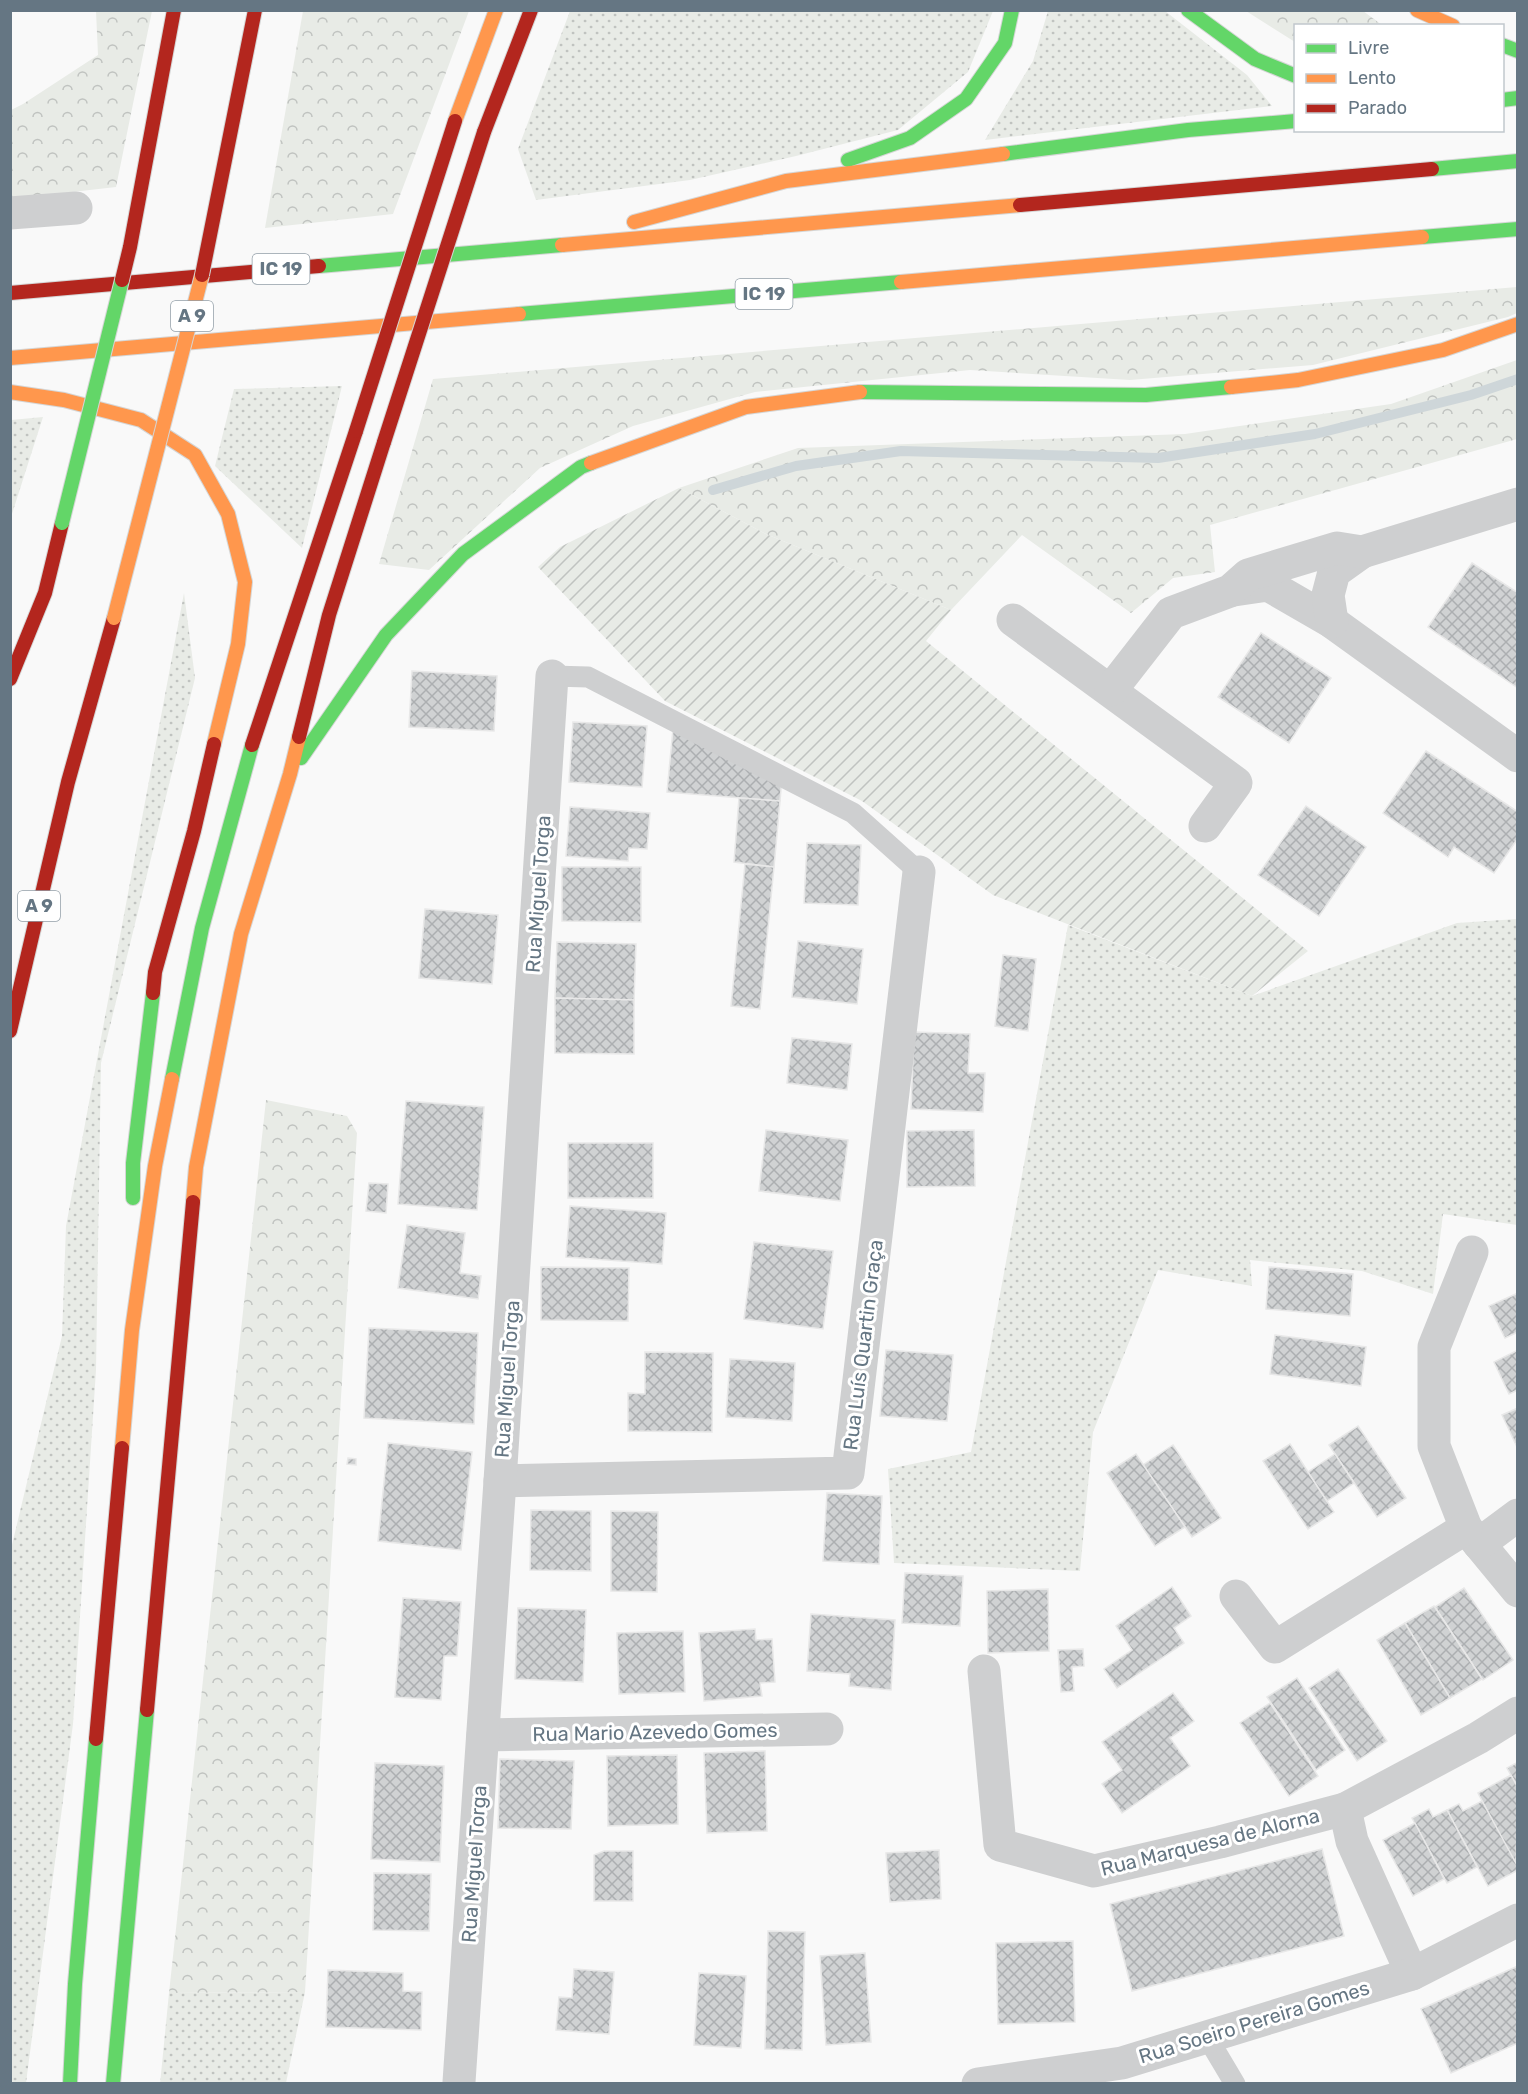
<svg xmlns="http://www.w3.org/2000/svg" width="1528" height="2094" viewBox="0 0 1528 2094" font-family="Rubik,sans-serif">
<defs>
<pattern id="grass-dots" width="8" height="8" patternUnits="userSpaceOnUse" patternTransform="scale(1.5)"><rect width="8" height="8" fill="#e8ebe6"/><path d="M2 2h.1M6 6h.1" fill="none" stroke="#c0c3c0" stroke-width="1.8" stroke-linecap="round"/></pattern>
<pattern id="forest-crowns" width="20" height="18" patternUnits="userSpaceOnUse" patternTransform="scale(1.5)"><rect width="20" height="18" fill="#e8ebe6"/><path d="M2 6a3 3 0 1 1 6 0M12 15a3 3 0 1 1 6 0" fill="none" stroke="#c0c3c0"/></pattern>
<pattern id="garden-furrows" width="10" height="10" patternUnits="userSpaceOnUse" patternTransform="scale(1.5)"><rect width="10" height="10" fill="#e8ebe6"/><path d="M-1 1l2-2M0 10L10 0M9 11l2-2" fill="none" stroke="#c0c3c0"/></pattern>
<pattern id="building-cross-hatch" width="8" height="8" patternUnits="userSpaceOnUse" patternTransform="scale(1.5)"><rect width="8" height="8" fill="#d0d2d3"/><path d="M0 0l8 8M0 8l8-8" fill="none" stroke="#acafb1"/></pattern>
</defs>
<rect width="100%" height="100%" fill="#f9f9f9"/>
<!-- grass -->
<g fill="url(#grass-dots)">
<polygon points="570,11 993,11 968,72 898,130 796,156 690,180 536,200 518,149"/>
<polygon points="1048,11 1165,11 1247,75 1272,106 985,140 1033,61"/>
<polygon points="342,386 302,548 215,466 234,389"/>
<polygon points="43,417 11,517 11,420"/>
<polygon points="184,593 195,678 101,1063 96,1370 73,1724 26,2083 11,2083 11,1549 62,1336 66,1226"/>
<polygon points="1517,919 1517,1225 1443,1214 1433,1294 1362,1271 1250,1260 1252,1286 1158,1270 1093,1432 1080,1571 894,1563 888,1469 971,1452 1068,925 1252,996 1457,923"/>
<polygon points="305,1992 286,2083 160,2084 169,1993"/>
</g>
<!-- forest -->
<g fill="url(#forest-crowns)">
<polygon points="96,11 152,11 116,187 11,199 11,110 23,104 98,55"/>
<polygon points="303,11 469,11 393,214 265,228"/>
<polygon points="1246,11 1363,11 1382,25 1296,26 1295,42"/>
<polygon points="1517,287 1517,313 1508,317 1313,365 1130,380 970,370 755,392 633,426 540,468 429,570 379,564 433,379"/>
<polygon points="1517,360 1517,439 1210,525 1215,572 1173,578 1131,613 1022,535 951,610 766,534 679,488 798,448 1185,434 1391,404"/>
<polygon points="266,1100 347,1116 357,1133 305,1992 169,1993"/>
</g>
<!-- garden -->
<polygon fill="url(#garden-furrows)" points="679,488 766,534 951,610 926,641 1308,951 1252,996 993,895 862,801 665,701 538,567 560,547"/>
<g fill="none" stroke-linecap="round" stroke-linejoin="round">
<!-- stream -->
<polyline stroke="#ced6d9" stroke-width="10" points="713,490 796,466 901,451 1158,458 1315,434 1471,395 1518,379"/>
</g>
<!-- building -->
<g fill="url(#building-cross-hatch)" stroke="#e8e8e8" stroke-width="1.5">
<polygon points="1472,563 1518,593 1518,688 1428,627"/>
<polygon points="1261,633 1331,678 1289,743 1218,697"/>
<polygon points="412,671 497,676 494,731 409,727"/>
<polygon points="573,722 647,726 642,787 569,782"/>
<polygon points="673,729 782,778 780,801 667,792"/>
<polygon points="1426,751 1518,812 1518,838 1494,873 1454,847 1448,857 1383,813"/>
<polygon points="739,798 780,801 774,867 734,862"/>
<polygon points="1306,806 1366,847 1319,916 1258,875"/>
<polygon points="570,807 650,813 647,849 629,848 628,861 566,856"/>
<polygon points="807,843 861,845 858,905 804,903"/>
<polygon points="745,864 774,867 760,1009 731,1006"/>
<polygon points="562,867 641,867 641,922 562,921"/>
<polygon points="425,909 498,915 492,984 419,978"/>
<polygon points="798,941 863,949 857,1004 792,997"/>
<polygon points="557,942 636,944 634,1000 555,998"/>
<polygon points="1003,955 1036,959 1028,1031 995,1026"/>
<polygon points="555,998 634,1000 634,1054 555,1053"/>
<polygon points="914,1032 970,1034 968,1073 985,1073 983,1112 911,1109"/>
<polygon points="792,1038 852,1044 847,1090 787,1083"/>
<polygon points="406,1101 484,1107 477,1210 398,1204"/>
<polygon points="766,1130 848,1140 840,1201 759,1191"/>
<polygon points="974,1130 975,1186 907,1187 907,1131"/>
<rect x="568" y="1143" width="85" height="55"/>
<polygon points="369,1183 388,1184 386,1213 366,1211"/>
<polygon points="570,1206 666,1213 662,1264 566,1257"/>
<polygon points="407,1225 465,1233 460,1273 481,1276 478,1299 398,1288"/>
<polygon points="754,1242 833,1251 823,1329 744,1319"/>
<polygon points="541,1267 629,1268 628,1321 541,1320"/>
<polygon points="1269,1267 1353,1274 1350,1316 1266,1309"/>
<polygon points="1518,1293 1518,1332 1505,1338 1489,1306"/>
<polygon points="369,1328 478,1333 474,1424 364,1418"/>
<polygon points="1275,1335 1366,1347 1361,1386 1270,1374"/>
<polygon points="886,1350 953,1355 947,1421 880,1416"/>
<polygon points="1518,1350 1518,1390 1509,1394 1494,1362"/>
<polygon points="645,1352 713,1353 712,1432 628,1431 628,1393 645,1394"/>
<polygon points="730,1359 795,1363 792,1421 726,1417"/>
<polygon points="1518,1408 1518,1447 1517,1447 1502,1415"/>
<polygon points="1358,1426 1406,1498 1377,1517 1329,1445"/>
<polygon points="388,1443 472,1452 461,1550 378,1541"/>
<polygon points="1290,1444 1334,1512 1308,1529 1263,1461"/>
<polygon points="1173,1445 1221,1518 1192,1537 1143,1465"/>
<polygon points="1136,1454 1185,1527 1155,1546 1107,1473"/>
<polygon points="1335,1454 1354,1483 1327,1501 1308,1472"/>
<polygon points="348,1458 356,1459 356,1465 347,1464"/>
<polygon points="827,1493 882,1496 879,1564 823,1561"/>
<polygon points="531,1510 591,1511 591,1571 530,1570"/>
<polygon points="611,1511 658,1512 657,1592 611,1591"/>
<polygon points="905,1573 963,1576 960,1626 902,1623"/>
<polygon points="1172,1587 1191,1616 1174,1628 1184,1643 1117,1688 1104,1669 1132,1650 1116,1626"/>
<polygon points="1464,1588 1513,1660 1483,1680 1435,1607"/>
<polygon points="1048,1589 1049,1651 988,1653 987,1591"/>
<polygon points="403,1598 461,1602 457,1656 444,1656 441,1700 395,1697"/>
<polygon points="1434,1606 1482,1679 1450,1698 1405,1623"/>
<polygon points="518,1608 586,1610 583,1682 515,1679"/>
<polygon points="811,1614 895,1620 891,1690 849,1686 850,1674 807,1671"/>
<polygon points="1405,1623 1450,1698 1421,1715 1377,1640"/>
<polygon points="755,1629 756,1640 772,1639 775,1682 760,1683 762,1696 704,1701 699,1633"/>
<polygon points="683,1631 685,1692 619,1694 617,1633"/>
<polygon points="1083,1649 1084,1666 1072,1667 1074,1691 1061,1692 1058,1650"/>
<polygon points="1338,1669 1387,1741 1357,1761 1309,1688"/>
<polygon points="1297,1678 1345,1750 1316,1770 1267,1697"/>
<polygon points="1173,1693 1194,1721 1170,1738 1190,1766 1122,1813 1102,1784 1122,1770 1102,1742"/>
<polygon points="1270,1703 1318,1776 1289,1796 1240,1723"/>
<polygon points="765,1751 767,1831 707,1833 704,1753"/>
<polygon points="677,1755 678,1824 608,1826 607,1756"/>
<polygon points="500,1759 574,1761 571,1829 498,1828"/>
<polygon points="1518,1762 1518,1788 1507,1768"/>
<polygon points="375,1763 444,1766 440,1862 371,1859"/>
<polygon points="1511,1775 1518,1788 1516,1865 1478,1793"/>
<polygon points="1482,1801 1518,1867 1518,1870 1488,1886 1447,1810 1459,1804 1463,1811"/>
<polygon points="1429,1809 1433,1817 1447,1810 1477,1867 1447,1883 1412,1818"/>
<polygon points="1415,1823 1444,1879 1413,1896 1383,1840"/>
<polygon points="1322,1849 1344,1936 1132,1991 1110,1904"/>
<polygon points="939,1850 941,1899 890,1902 886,1853"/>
<polygon points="604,1851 633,1851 633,1901 594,1901 594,1855"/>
<polygon points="374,1873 431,1874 429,1931 373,1930"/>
<polygon points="768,1931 805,1932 802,2050 765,2049"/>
<polygon points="1073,1941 1075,2022 998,2024 996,1943"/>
<polygon points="865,1953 871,2042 826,2045 820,1956"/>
<polygon points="1518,1966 1518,2043 1451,2073 1421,2009"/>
<polygon points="574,1969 614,1972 609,2034 556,2030 559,1997 572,1998"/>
<polygon points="328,1970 403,1973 403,1991 422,1992 421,2030 326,2027"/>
<polygon points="699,1973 746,1976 741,2048 694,2045"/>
</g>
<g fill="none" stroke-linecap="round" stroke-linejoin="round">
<defs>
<g id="fast">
<polyline points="1188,10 1255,59 1296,76"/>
<polyline points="1502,45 1518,51"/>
<polyline points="1502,100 1518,98"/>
<polyline points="1003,154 1188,130 1296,121"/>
<polyline points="848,160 910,138 966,99 1005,43 1012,10"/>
<polyline points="1432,169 1518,161"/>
<polyline points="1422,237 1518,229"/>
<polyline points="319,266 562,245"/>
<polyline points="519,314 901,282"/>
<polyline points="860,392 1146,395 1231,387"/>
<polyline points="301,758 386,635 463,554 581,467 591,463"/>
<polyline points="172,1079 202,928 252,745"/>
<polyline points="133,1198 133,1163 153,993"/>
<polyline points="70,2084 75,1984 96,1739"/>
<polyline points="113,2084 147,1710"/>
</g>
<g id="slow">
<polyline points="1417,10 1453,26"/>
<polyline points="455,121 496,10"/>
<polyline points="634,222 786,181 1003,154"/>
<polyline points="562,245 1020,205"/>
<polyline points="901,282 1422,237"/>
<polyline points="10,358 519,314"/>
<polyline points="1231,387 1298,380 1443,350 1518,324"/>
<polyline points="10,392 64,400 141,420 195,455 228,514 245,582 238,644 214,744"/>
<polyline points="591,463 746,407 860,392"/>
<polyline points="193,1202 196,1167 241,934 290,774 299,737"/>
<polyline points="122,1448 132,1330 155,1166 172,1079"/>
</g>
<g id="jam">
<polyline points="484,132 531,10"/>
<polyline points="1020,205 1432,169"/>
<polyline points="10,293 319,266"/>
<polyline points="10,679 45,593 62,523"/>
<polyline points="299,737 329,615 384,442"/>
<polyline points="252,745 356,431"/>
<polyline points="153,993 155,972 194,831 214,744"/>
<polyline points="10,1031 68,782 114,618"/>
<polyline points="147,1710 193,1202"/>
<polyline points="96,1739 122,1448"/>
</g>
</defs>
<!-- fast casing -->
<use href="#fast" stroke="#d5d6d6" stroke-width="16"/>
<!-- slow casing -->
<use href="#slow" stroke="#d5d6d6" stroke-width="16"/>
<!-- jam casing -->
<use href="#jam" stroke="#d5d6d6" stroke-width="16"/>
<!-- lane -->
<g stroke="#cecfd0" stroke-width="21">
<polyline points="552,676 588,677 853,813 919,872"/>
<polyline points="1207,2037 1235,2084"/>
</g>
<!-- street -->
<g stroke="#cecfd0" stroke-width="33">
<polyline points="10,213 76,208"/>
<polyline points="1234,590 1268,585 1332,622 1518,756"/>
<polyline points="1013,620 1236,783 1205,826"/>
<polyline points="1332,622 1328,595 1334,572 1362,552"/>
<polyline points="1111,690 1171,613 1230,591 1248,575 1337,548 1362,552 1518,504"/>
<polyline points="1472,1252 1434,1347 1434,1446 1466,1528 1518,1591"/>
<polyline points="500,1481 848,1473 919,872"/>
<polyline points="1479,1544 1518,1515"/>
<polyline points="1236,1596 1275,1647 1466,1528"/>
<polyline points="984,1671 1000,1845 1094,1871 1220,1842 1345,1809"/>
<polyline points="483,1735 827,1729"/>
<polyline points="1412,1974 1352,1841 1345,1809 1478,1738 1518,1713"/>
<polyline points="459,2082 500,1481 552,676"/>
<polyline points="978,2084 1122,2063 1412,1974 1518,1920"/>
</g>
<!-- fast -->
<use href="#fast" stroke="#63d668" stroke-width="14"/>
<!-- slow -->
<use href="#slow" stroke="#ff974d" stroke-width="14"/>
<!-- jam -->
<use href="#jam" stroke="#b3261e" stroke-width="14"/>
<defs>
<polyline id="fast-bridge" points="62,523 122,280"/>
<polyline id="slow-bridge" points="114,618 202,275"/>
<g id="jam-bridge">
<polyline points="202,275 255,10"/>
<polyline points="122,280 130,247 174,10"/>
<polyline points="356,431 455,121"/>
<polyline points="384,442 484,132"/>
</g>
</defs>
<!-- fast-bridge casing -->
<use href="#fast-bridge" stroke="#d5d6d6" stroke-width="16" stroke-linecap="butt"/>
<!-- slow-bridge casing -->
<use href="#slow-bridge" stroke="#d5d6d6" stroke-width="16" stroke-linecap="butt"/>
<!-- jam-bridge casing -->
<use href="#jam-bridge" stroke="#d5d6d6" stroke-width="16" stroke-linecap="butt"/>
<!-- fast-bridge -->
<use href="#fast-bridge" stroke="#63d668" stroke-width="14"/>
<!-- slow-bridge -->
<use href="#slow-bridge" stroke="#ff974d" stroke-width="14"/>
<!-- jam-bridge -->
<use href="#jam-bridge" stroke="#b3261e" stroke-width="14"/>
</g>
<g text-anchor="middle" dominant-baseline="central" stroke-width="6" stroke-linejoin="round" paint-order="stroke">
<!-- shield labels -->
<g fill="#fff" stroke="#939fa8" stroke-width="1.5">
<rect x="252.5" y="254" width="57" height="30" rx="4.5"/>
<rect x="735.5" y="279" width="57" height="30" rx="4.5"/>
<rect x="171" y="301" width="42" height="30" rx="4.5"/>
<rect x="18" y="891" width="42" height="30" rx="4.5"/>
</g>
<g font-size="18" font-weight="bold" fill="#657683">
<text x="281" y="269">IC 19</text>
<text x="764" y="294">IC 19</text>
<text x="192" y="316">A 9</text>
<text x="39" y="906">A 9</text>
</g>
<!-- street labels -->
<g font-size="20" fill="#657683" stroke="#fff">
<text transform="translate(538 894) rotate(-86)">Rua Miguel Torga</text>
<text transform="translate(863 1345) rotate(-83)">Rua Luís Quartin Graça</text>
<text transform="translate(507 1379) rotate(-86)">Rua Miguel Torga</text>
<text transform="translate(655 1732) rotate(-1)">Rua Mario Azevedo Gomes</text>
<text transform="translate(1210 1842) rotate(-14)">Rua Marquesa de Alorna</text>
<text transform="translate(474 1864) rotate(-86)">Rua Miguel Torga</text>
<text transform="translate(1254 2022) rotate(-17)">Rua Soeiro Pereira Gomes</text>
</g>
</g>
<!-- border -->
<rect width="1528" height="2094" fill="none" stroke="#657683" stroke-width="24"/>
<!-- legend -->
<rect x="1294" y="24" width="210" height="108" fill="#ffffff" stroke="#c1c8cd" stroke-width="1.5"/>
<rect x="1306" y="44" width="30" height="9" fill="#63d668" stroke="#c1c8cd" stroke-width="1.5"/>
<text x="1348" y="54" font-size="18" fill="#657683">Livre</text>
<rect x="1306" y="74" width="30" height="9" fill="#ff974d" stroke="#c1c8cd" stroke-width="1.5"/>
<text x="1348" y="84" font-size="18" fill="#657683">Lento</text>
<rect x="1306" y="104" width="30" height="9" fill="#b3261e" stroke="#c1c8cd" stroke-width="1.5"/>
<text x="1348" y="114" font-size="18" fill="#657683">Parado</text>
</svg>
